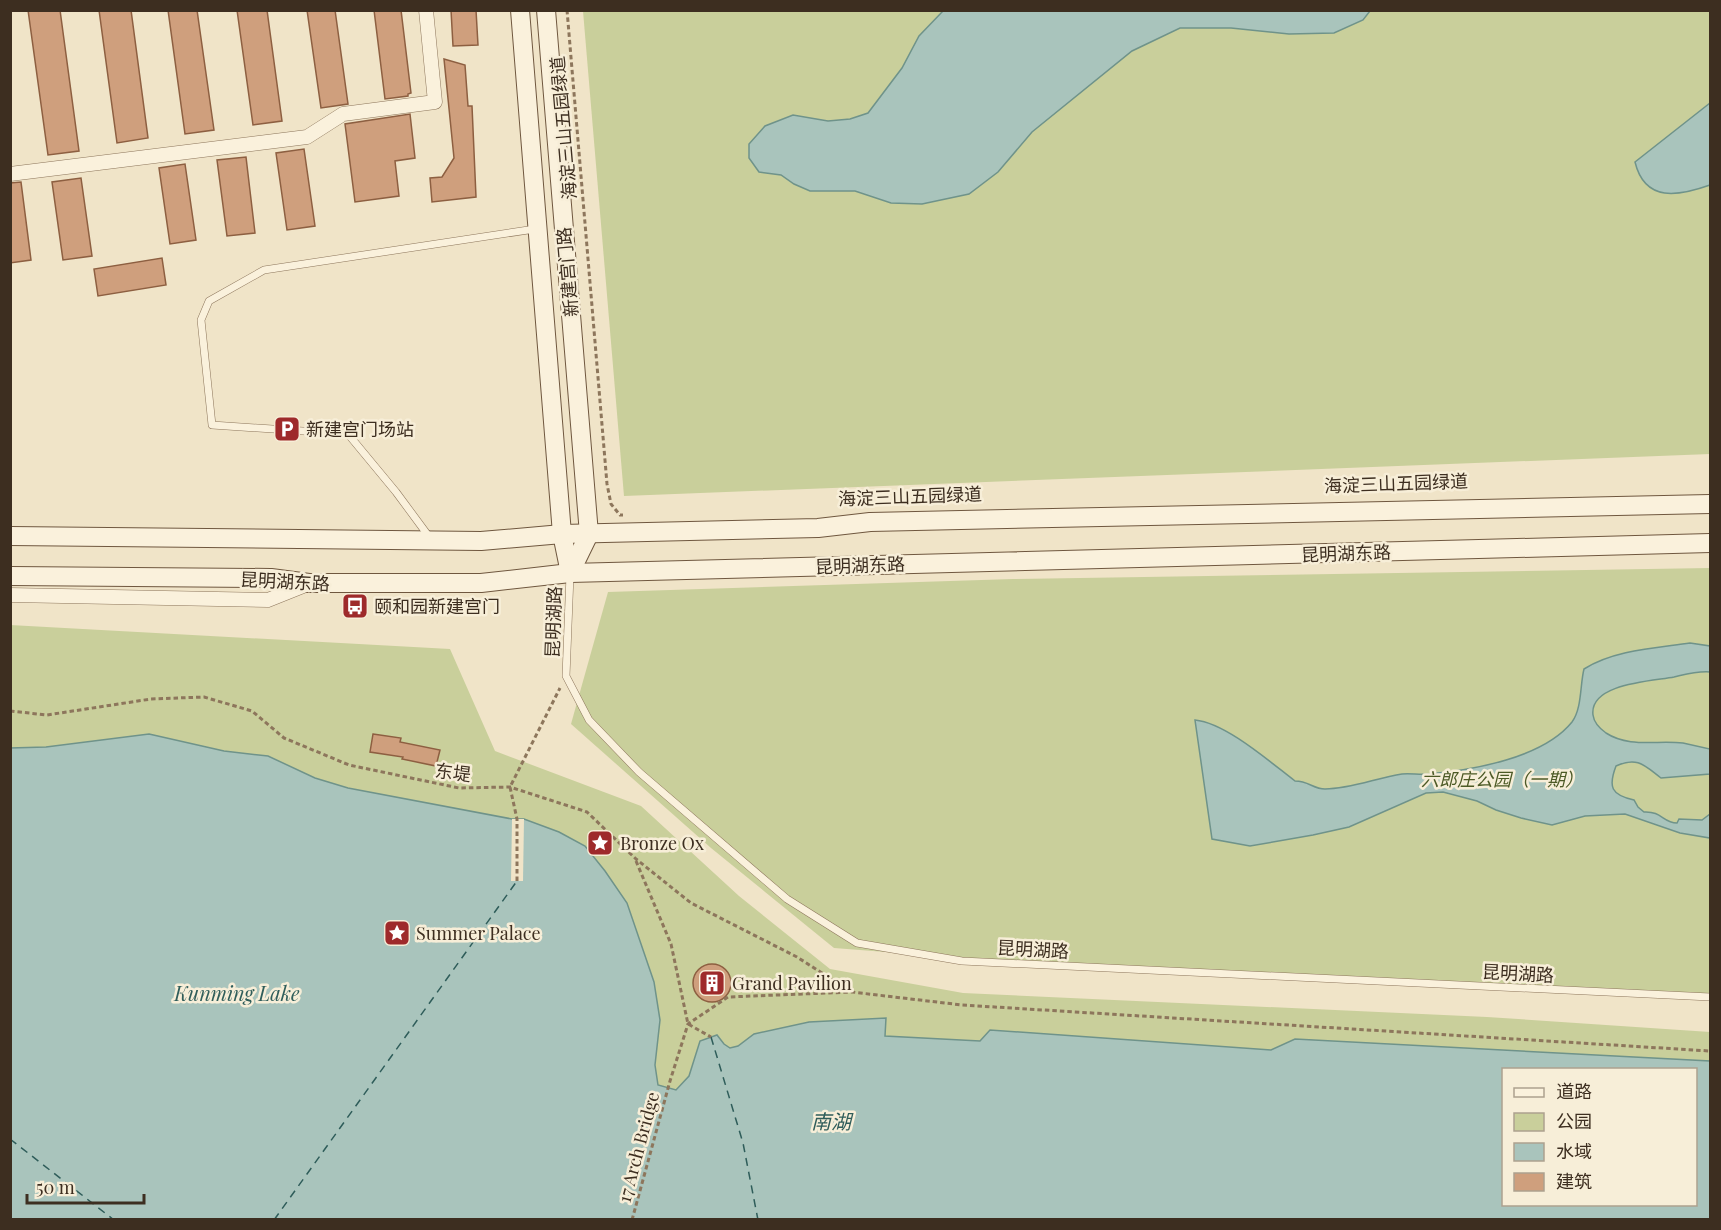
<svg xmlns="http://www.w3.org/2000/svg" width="1721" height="1230" viewBox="0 0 1721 1230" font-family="'Playfair Display','Noto Sans SC',serif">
<rect width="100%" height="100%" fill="#f0e4c8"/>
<!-- green -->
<g fill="#c9cf9b" fill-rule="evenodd">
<polygon points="583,11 1710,11 1710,454 624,496"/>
<polygon points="1710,568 1710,997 1054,965 834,948 711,848 571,724 608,592 1013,579"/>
<path d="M10,625l440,24 45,102 146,55 98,90 91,73 133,24 524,24 223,15v187h-1699zM1504,1070h192v134h-192z"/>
</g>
<!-- water -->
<g fill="#a9c4bc" stroke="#6f938a" stroke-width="1.5" fill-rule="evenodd">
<polygon points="943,11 943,10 1370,11 1363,20 1334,33 1289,34 1231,28 1180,28 1132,51 1032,132 998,172 969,194 922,204 891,203 855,191 810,191 794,184 781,175 759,172 749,158 749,144 765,126 793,115 828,121 850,119 868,113 902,68 919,36"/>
<path d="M1710,103v82c-31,11 -65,18 -75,-23z"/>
<path d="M1690,643l20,3v26c-13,-1 -23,2 -36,5 -20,4 -85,6 -81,38 1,8 6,13 13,18 23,15 51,7 77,10 9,2 18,4 27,6v25l-49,4c-16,-12 -23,-22 -45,-12 -8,21 -5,29 18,34l4,7 6,5c18,-1 19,11 33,11l2,-4 23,1 8,-6v24l-30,-5 -55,-19 -40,2 -33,9 -31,-7 -25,-8 -19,-9 -34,-9 -17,1 -77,34 -36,8 -63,11 -38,-7 -17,-119c31,3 75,42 100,61 14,0 18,8 30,8 26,0 51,-11 77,-15 8,-1 18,1 27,0 44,-4 114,-16 143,-52 10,-13 8,-38 12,-53 30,-19 72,-21 106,-26z"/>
<path d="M149,734l75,17 44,5 47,22 33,10 164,31h12l35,13 26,14 20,25 22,32 27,79 6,38 -5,45 3,20 18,5 13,-14 11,-35 17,-6 7,9 6,4 8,-2 16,-12 55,-12 77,-4 -1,18 95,5 10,-11 281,20 24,-11 415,22v158h-1699l-1,-471 36,-1zM1504,1070h192v134h-192z"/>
</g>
<!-- pier -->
<polygon fill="#f0e4c8" points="512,819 524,819 523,881 511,881"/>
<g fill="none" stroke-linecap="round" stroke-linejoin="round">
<!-- ferry -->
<g stroke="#2f5d5a" stroke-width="1.5" stroke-dasharray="8 6" stroke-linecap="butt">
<polyline points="711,1037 743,1143 758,1220"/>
<polyline points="10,1139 114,1220"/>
<polyline points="274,1220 517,881"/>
</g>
</g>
<!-- building -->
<g fill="#cf9f7d" stroke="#8d5f41" stroke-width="1.5">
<polygon points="28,10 60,10 79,151 48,155"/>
<polygon points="99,10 131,10 148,138 117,143"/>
<polygon points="168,10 197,10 214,130 185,134"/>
<polygon points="237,10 267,10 282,121 253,125"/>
<polygon points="307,10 335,10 348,104 321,108"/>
<polygon points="374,10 401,10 411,93 408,94 408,96 385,99"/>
<polygon points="451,10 476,10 478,45 453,46"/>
<polygon points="444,59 465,65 468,106 472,106 476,197 432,202 430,178 442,177 454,158"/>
<polygon points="410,114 415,158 395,161 399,196 355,202 345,124"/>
<polygon points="304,149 315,226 287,230 276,153"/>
<polygon points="246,157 255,233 227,236 217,160"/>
<polygon points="185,164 196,240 170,244 159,168"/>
<polygon points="81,178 92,256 63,260 52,182"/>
<polygon points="21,182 31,260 10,263 10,183"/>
<polygon points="162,258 166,285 98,296 94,269"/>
<polygon points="373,734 401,738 400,742 440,750 436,766 402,759 403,757 370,752"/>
<circle cx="712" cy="983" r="19"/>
</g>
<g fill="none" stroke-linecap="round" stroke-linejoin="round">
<defs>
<g id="lane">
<polyline points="430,538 396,492 348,434 212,425 201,320 209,301 264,270 535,229"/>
<polyline points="570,575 566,676 589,720 639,772 787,899 857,943 962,961 1710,997"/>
</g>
<g id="street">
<polyline points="10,174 307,137 343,114 435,102 426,10"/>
<polyline points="10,595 268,600 308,584"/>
</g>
<g id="secondary">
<polyline points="520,10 562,534 570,573"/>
<polyline points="546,10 589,534 570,573"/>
<polyline points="10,536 481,541 562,534 818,528 870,522 1710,504"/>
<polyline points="10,576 271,578 309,583 481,583 570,573 1710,543"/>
</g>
</defs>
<!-- lane casing -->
<use href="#lane" stroke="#8d765c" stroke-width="8"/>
<!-- street casing -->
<use href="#street" stroke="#8d765c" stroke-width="15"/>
<!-- secondary casing -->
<use href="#secondary" stroke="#6f573f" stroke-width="20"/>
<!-- path -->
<g stroke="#8d765c" stroke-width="3" stroke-dasharray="4.5 3" stroke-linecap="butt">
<polyline points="567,10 607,484 611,504 620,515 623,515"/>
<polyline points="10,711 47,715 151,699 204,697 252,711 284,738 349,765 459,788 510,787 587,812 636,859 691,903 797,957 850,991"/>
<polyline points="636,861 671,944 688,1024 711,1037"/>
<polyline points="517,881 517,819 510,787 560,688"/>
<polyline points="632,1220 670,1081 688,1024 728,997 852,992 962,1005 1710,1051"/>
</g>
<!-- lane -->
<use href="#lane" stroke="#faf1dc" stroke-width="7"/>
<!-- street -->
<use href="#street" stroke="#faf1dc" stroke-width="14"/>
<!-- secondary -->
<use href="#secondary" stroke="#faf1dc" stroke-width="18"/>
</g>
<!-- icons -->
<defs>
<symbol id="parking-square" viewBox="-11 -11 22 22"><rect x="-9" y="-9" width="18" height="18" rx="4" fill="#9e2a2b" stroke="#f7eed8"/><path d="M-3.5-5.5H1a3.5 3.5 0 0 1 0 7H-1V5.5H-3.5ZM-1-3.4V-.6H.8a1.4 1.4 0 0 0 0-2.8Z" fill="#fff"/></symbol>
<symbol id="bus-square" viewBox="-11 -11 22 22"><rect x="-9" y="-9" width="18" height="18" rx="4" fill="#9e2a2b" stroke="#f7eed8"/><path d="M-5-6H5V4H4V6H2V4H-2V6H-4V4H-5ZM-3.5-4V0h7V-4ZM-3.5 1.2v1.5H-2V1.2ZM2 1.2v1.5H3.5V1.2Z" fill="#fff"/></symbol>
<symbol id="sight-square" viewBox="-11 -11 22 22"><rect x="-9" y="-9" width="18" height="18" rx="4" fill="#9e2a2b" stroke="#f7eed8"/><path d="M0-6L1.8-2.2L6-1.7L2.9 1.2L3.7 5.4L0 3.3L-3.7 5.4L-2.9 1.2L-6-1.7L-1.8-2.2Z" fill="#fff"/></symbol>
<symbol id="building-square" viewBox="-11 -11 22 22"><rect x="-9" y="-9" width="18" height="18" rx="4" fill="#9e2a2b" stroke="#f7eed8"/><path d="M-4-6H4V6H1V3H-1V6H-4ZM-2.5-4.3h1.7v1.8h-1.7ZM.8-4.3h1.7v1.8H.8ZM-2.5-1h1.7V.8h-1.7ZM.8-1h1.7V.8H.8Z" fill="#fff"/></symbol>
</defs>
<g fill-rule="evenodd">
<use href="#parking-square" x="272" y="414" width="30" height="30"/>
<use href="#bus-square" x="340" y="591" width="30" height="30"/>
<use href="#sight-square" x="585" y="828" width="30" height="30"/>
<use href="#sight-square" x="382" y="918" width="30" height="30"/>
<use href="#building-square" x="697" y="968" width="30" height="30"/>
</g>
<g text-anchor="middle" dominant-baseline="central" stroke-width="5" stroke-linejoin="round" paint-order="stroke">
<!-- street labels -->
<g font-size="18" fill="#3d2e20" stroke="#f7eed8">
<text transform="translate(563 128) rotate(-95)">海淀三山五园绿道</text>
<text transform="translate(567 272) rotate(-95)">新建宫门路</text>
<text transform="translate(1396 483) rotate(-2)">海淀三山五园绿道</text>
<text transform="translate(910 496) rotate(-2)">海淀三山五园绿道</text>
<text transform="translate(1346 553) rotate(-2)">昆明湖东路</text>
<text transform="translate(860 565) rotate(-2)">昆明湖东路</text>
<text transform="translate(285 581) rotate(3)">昆明湖东路</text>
<text transform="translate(553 622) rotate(-88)">昆明湖路</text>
<text transform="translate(453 772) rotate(7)">东堤</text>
<text transform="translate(1033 949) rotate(3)">昆明湖路</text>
<text transform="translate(1518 973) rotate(3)">昆明湖路</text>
<text transform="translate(638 1147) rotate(-75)">17 Arch Bridge</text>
</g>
<!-- poi labels -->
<g font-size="18" fill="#3d2e20" stroke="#f7eed8" text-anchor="start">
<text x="306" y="429">新建宫门场站</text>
<text x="374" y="606">颐和园新建宫门</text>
<text x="620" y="843">Bronze Ox</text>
<text x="416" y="933">Summer Palace</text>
<text x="732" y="983">Grand Pavilion</text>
</g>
<!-- park labels -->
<g font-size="18" font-style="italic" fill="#4d5a26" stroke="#f7eed8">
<text x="1502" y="779">六郎庄公园（一期）</text>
</g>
<!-- water labels -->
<g font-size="20" font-style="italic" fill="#2f5d5a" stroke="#f7eed8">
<text x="237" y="992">Kunming Lake</text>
<text x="831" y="1120">南湖</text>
</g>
</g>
<!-- border -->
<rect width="1721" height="1230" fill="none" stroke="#3d2e20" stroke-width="24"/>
<!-- legend -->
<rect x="1502" y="1068" width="195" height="138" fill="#f7eed8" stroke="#ada18e" stroke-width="1.5"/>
<rect x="1514" y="1088" width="30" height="9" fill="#faf1dc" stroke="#ada18e" stroke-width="1.5"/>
<text x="1556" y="1098" font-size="18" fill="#3d2e20">道路</text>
<rect x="1514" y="1113" width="30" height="18" fill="#c9cf9b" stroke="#ada18e" stroke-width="1.5"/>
<text x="1556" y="1128" font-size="18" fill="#3d2e20">公园</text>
<rect x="1514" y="1143" width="30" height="18" fill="#a9c4bc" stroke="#ada18e" stroke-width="1.5"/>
<text x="1556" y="1158" font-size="18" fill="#3d2e20">水域</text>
<rect x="1514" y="1173" width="30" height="18" fill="#cf9f7d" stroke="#ada18e" stroke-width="1.5"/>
<text x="1556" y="1188" font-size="18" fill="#3d2e20">建筑</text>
<!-- scale -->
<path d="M27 1194v9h117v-9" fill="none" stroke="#3d2e20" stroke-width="3"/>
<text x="36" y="1194" font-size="18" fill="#3d2e20" stroke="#f7eed8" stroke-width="4.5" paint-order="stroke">50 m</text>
</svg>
